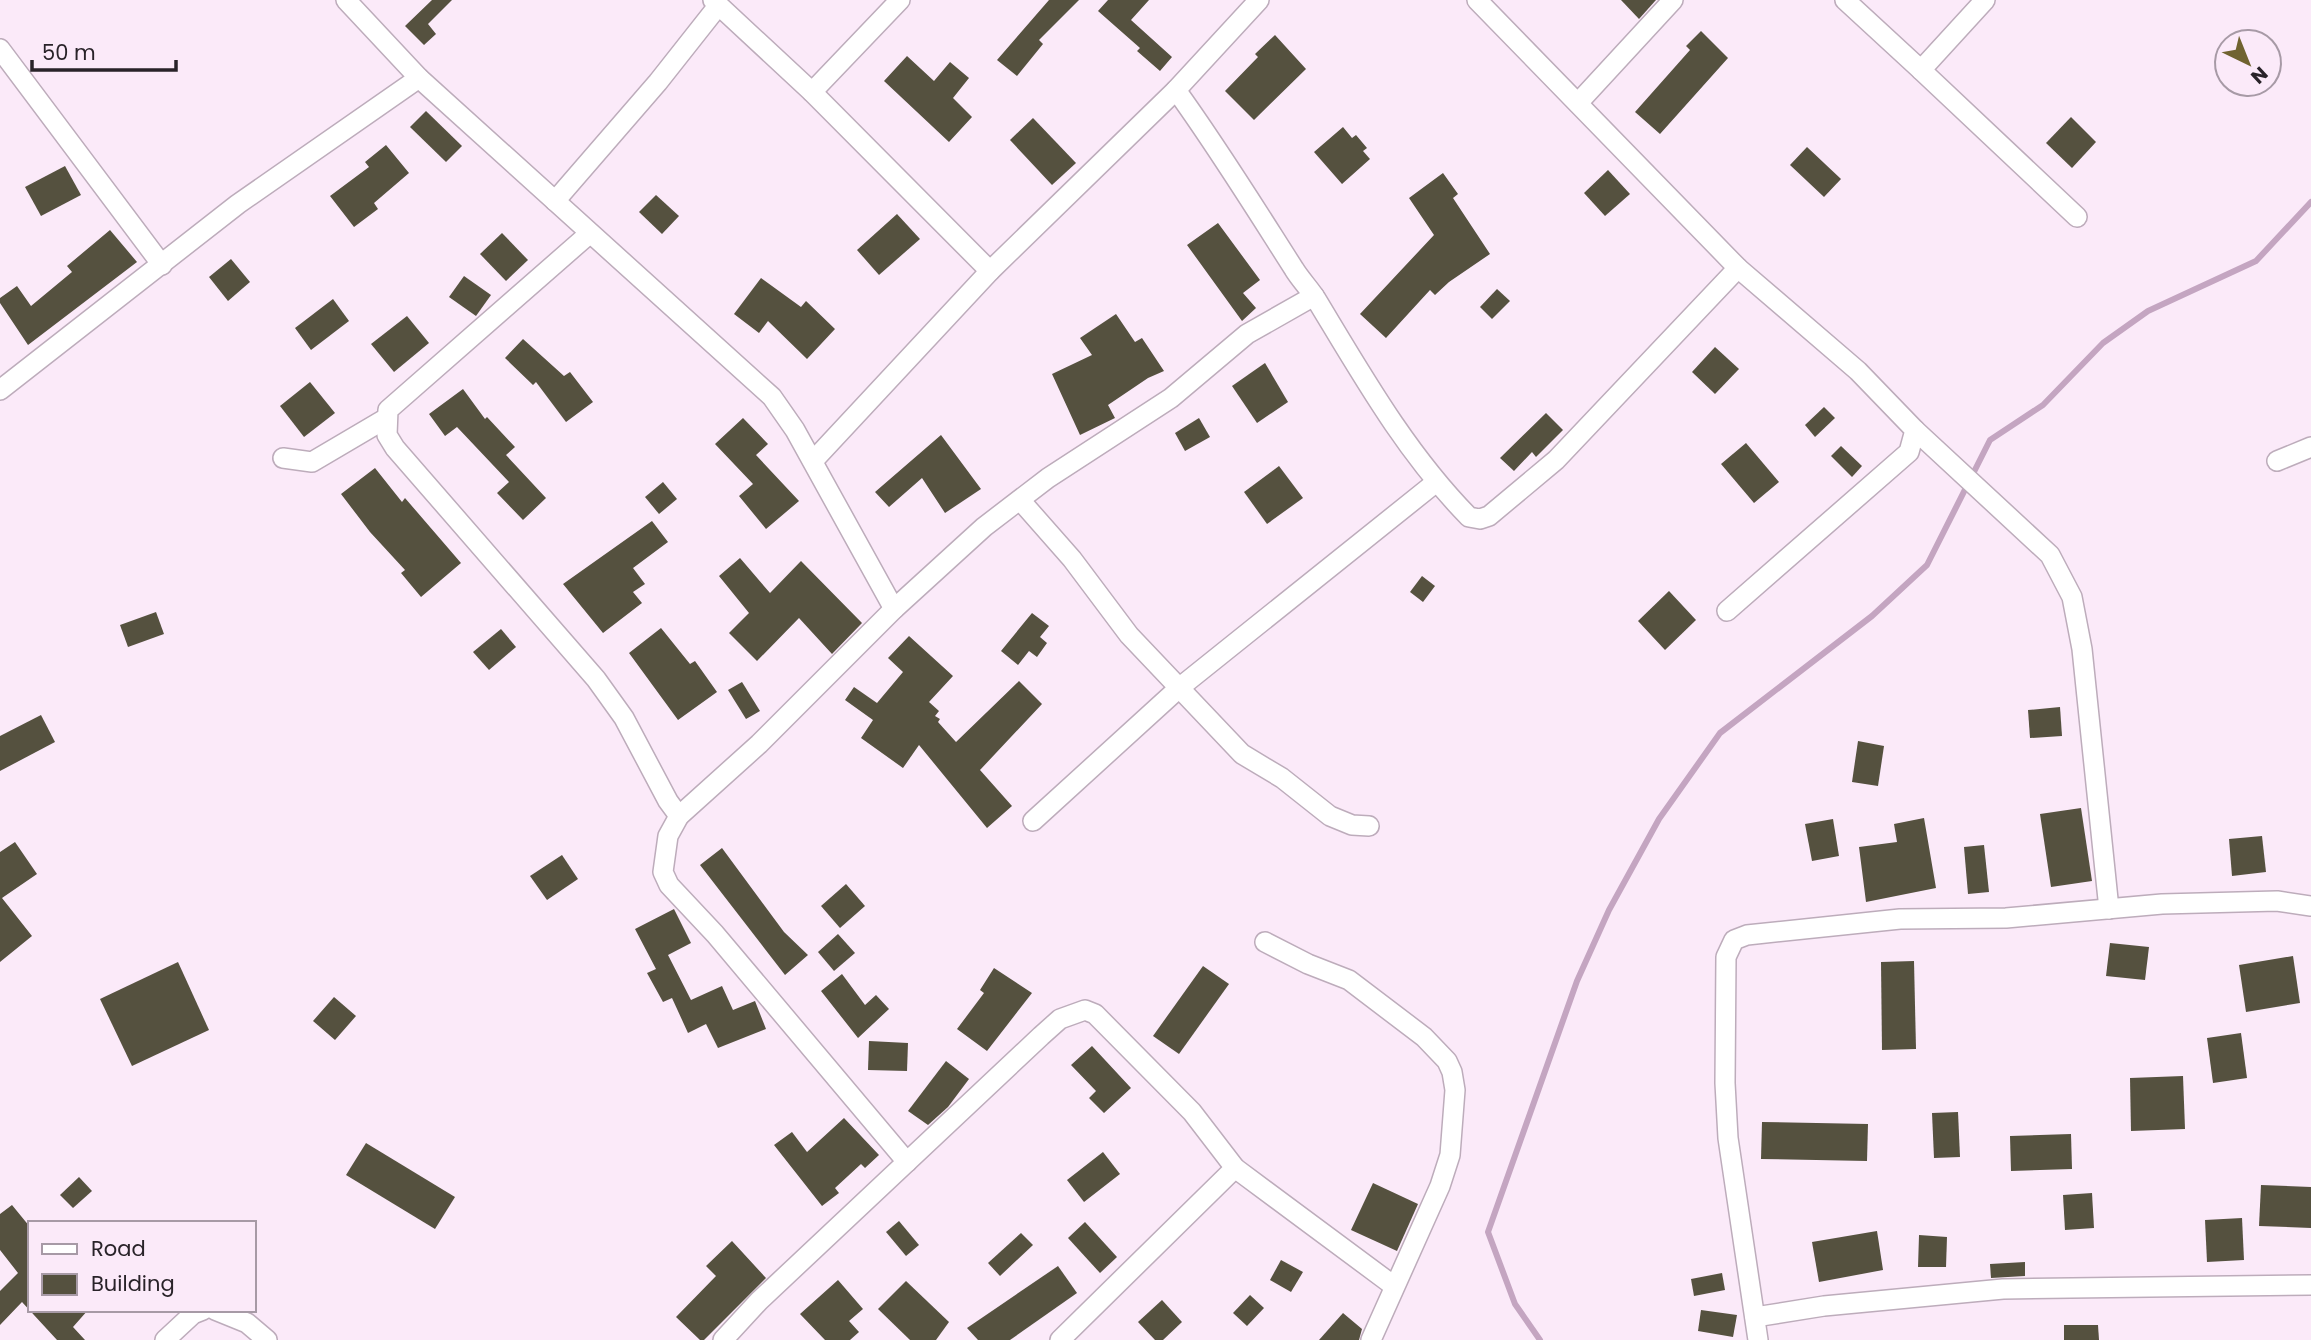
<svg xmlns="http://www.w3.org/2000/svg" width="2311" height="1340" viewBox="0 0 2311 1340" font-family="Poppins,sans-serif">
<rect width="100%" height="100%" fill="#fbeaf9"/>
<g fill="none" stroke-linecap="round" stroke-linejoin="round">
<!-- stream -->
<polyline stroke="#c4a5c1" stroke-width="6" points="1540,1340 1515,1304 1488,1232 1577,981 1609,910 1659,819 1720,733 1872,616 1927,565 1990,440 2043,405 2103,343 2148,311 2256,261 2311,202"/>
</g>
<!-- building -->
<g fill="#55513f">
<polygon points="432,0 452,0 428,24 436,34 424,45 405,26"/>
<polygon points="1049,0 1079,0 1039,40 1043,44 1017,76 997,60"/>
<polygon points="1108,0 1149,0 1131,20 1172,57 1160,71 1137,51 1140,48 1098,11"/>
<polygon points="1621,0 1656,0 1639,19"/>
<polygon points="1701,31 1728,58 1660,134 1635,112 1690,50 1686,46"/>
<polygon points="1275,35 1306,69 1254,120 1225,91 1258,57 1255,54"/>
<polygon points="907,56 934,81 950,62 969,78 953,98 972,117 949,142 884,81"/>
<polygon points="426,111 462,146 446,162 410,127"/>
<polygon points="2071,117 2096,142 2072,168 2046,143"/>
<polygon points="1033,118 1076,163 1052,185 1010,140"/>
<polygon points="1343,127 1352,138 1356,135 1367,148 1363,151 1370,159 1342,184 1314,152"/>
<polygon points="386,145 409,173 374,203 378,209 354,227 330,196 369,167 365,162"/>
<polygon points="1807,147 1841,179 1824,197 1790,165"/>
<polygon points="65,166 81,195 41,216 25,187"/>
<polygon points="1608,170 1630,194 1605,216 1584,193"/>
<polygon points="1443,173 1458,194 1453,198 1490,254 1449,282 1435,295 1430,290 1386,338 1360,314 1434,235 1409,198"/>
<polygon points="656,195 679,216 662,234 639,212"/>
<polygon points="897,214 920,239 879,275 857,250"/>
<polygon points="1218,223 1260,280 1243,293 1256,308 1242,321 1187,245"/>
<polygon points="110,230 137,262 28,345 0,303 0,298 17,286 31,306 72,272 67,266"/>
<polygon points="502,233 528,260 506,281 480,254"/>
<polygon points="231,259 250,282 228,301 209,277"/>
<polygon points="464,276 491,295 476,316 449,297"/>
<polygon points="761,278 801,307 806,301 835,329 807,359 768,321 759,333 734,314"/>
<polygon points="1497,289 1510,301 1492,319 1480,307"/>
<polygon points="333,299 349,321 311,350 295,328"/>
<polygon points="1116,314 1135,342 1142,338 1164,371 1148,378 1108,405 1115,418 1080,435 1052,374 1092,355 1080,338"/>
<polygon points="407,316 429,343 394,372 371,344"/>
<polygon points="523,339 564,376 570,372 593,402 566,422 536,382 533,385 505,358"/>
<polygon points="1715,347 1739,369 1715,394 1692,372"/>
<polygon points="1265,363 1288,402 1257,423 1232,386"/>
<polygon points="310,382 335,413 304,437 280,406"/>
<polygon points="463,389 485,419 487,417 515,447 506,455 546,498 523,520 497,493 509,482 457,427 445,436 429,414"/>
<polygon points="1824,407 1835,418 1815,437 1805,425"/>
<polygon points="1546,413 1563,430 1536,457 1532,452 1514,471 1500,458"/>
<polygon points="743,418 768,444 756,455 799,501 766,529 739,496 753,484 715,444"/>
<polygon points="1199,418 1210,437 1185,451 1175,433"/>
<polygon points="941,435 981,489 945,513 922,478 889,507 875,492"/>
<polygon points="1746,443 1779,482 1754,503 1721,464"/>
<polygon points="1841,446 1862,466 1852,477 1831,456"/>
<polygon points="1279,466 1303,498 1267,524 1244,492"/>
<polygon points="375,468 402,502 405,498 461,563 421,597 401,573 405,570 370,532 341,494"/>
<polygon points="663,482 677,499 659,514 645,497"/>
<polygon points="652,521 668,542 633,568 645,584 633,592 642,603 603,633 563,584"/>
<polygon points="740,558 770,593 801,561 862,623 832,654 799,618 757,661 729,633 749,613 719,576"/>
<polygon points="1422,576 1435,586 1423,602 1410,592"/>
<polygon points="1669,591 1696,620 1665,650 1638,621"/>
<polygon points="156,612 164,634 128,647 120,625"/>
<polygon points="1032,613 1049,626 1040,637 1047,643 1037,657 1029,651 1018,665 1001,651"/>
<polygon points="661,628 690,664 695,661 717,692 678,720 629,653"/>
<polygon points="501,629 516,647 489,670 473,652"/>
<polygon points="909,636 953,676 929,702 939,711 935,716 940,719 938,722 956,742 1019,681 1042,704 980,770 1012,806 987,828 919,745 903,768 861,738 873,720 845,700 854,687 877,703 903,672 888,658"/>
<polygon points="742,682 760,711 746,719 728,690"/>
<polygon points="2060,707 2062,736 2030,738 2028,710"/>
<polygon points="41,715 55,742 0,771 0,736"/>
<polygon points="1858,741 1884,746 1878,786 1852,782"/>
<polygon points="2081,808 2092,881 2051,887 2040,814"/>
<polygon points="1924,818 1936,888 1866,902 1859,847 1897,842 1894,824"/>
<polygon points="1833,819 1839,856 1812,861 1805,824"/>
<polygon points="2262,836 2266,872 2232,876 2229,839"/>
<polygon points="15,842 37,874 2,898 32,936 0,962 0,852"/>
<polygon points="1984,845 1989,892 1968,894 1964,847"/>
<polygon points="722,848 784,932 808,955 785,975 700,865"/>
<polygon points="562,855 578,879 547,900 530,876"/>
<polygon points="846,884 865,906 840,928 821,906"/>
<polygon points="674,909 691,943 668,955 691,1000 722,986 733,1010 755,1001 766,1029 718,1048 706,1024 688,1033 672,998 663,1002 647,973 656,969 635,929"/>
<polygon points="838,934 855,953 834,971 818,952"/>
<polygon points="2110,943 2149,947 2145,980 2106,976"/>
<polygon points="2293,956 2300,1003 2246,1012 2239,965"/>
<polygon points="1914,961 1916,1049 1882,1050 1881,962"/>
<polygon points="178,962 209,1030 132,1066 100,999"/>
<polygon points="1203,966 1229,984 1179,1054 1153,1036"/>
<polygon points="994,968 1032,993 987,1051 957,1029 984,993 980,990"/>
<polygon points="842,974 865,1005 876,995 889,1009 858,1038 821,991"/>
<polygon points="334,997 356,1016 335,1040 313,1021"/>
<polygon points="2241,1033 2247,1078 2213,1083 2207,1038"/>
<polygon points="869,1041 908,1043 907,1071 868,1070"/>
<polygon points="1092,1046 1131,1088 1104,1113 1089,1098 1096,1091 1071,1065"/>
<polygon points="946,1061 969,1079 948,1107 928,1125 908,1111"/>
<polygon points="2183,1076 2185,1129 2131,1131 2130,1078"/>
<polygon points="1958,1112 1960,1157 1934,1158 1932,1113"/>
<polygon points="844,1118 879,1155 865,1168 861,1164 835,1188 839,1193 822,1206 774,1145 792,1132 807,1152"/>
<polygon points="1762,1122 1868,1124 1867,1161 1761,1159"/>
<polygon points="2071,1134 2072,1169 2011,1171 2010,1136"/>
<polygon points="366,1143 455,1197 435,1229 346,1175"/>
<polygon points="1103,1152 1120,1174 1084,1202 1067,1180"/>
<polygon points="79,1177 92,1191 73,1208 60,1195"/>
<polygon points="1373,1183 1418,1204 1397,1251 1351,1230"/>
<polygon points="2261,1185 2311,1187 2311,1228 2259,1226"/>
<polygon points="2092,1193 2094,1228 2065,1230 2063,1195"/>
<polygon points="12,1205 30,1227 30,1310 88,1310 73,1327 85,1340 57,1340 22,1302 0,1325 0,1291 18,1273 0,1250 0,1214"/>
<polygon points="2242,1218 2244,1260 2207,1262 2205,1220"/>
<polygon points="899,1221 919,1245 906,1256 886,1232"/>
<polygon points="1085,1222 1117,1257 1100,1273 1068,1238"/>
<polygon points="1877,1231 1883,1270 1819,1282 1812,1242"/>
<polygon points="1021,1233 1033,1245 1000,1276 988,1263"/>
<polygon points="1919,1235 1947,1237 1946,1267 1918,1267"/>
<polygon points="732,1241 766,1278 704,1340 700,1340 676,1317 716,1276 706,1266"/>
<polygon points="1281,1260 1303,1272 1291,1292 1270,1280"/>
<polygon points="2025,1262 2025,1276 1991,1278 1990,1264"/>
<polygon points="1058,1266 1077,1293 1010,1340 978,1340 967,1328"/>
<polygon points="1722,1273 1725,1290 1694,1296 1691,1279"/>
<polygon points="838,1280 863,1309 849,1321 859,1332 850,1340 825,1340 800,1314"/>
<polygon points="906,1281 949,1322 936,1340 910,1340 878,1309"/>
<polygon points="1250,1295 1264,1308 1247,1326 1233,1313"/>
<polygon points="1162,1300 1182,1322 1163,1340 1155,1340 1138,1322"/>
<polygon points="1701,1310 1737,1315 1733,1337 1698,1331"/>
<polygon points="1343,1313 1362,1329 1359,1340 1319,1340"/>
<polygon points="2064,1325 2098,1325 2099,1340 2064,1340"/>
</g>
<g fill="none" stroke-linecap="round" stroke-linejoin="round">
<defs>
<g id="minor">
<polyline points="346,0 419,78 772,397 795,430 894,609"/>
<polyline points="713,0 812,92 990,271"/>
<polyline points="1477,0 1738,268 1858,371 1915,430 1909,452 1727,611"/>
<polyline points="1845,0 1921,70 1985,0"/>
<polyline points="0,49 162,265"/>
<polyline points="1921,70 2077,217"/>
<path d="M1176,90c42,58 79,118 118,179 6,10 15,19 22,30 46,76 90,154 153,218l11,2 9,-3 67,-56 182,-192"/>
<polyline points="812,92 900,0"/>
<polyline points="1578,103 1673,0"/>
<polyline points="555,201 658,82 718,6"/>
<polyline points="589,234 388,410 387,435 395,448 596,679 624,718 668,801 679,816"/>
<polyline points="0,390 238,204 419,78"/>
<polyline points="1915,430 2050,555 2072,597 2082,649 2109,909"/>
<polyline points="283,458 312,462 385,419"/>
<polyline points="813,461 990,271 1176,90 1259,0"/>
<polyline points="2277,461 2311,447"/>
<polyline points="1020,500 1072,559 1129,635 1242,754 1282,778 1330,816 1352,825 1369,826"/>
<polyline points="1033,821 1179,688 1435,483"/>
<polyline points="1265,942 1308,964 1349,980 1424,1037 1447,1061 1452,1072 1455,1090 1450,1155 1440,1186 1371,1340"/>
<polyline points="907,1162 715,934 669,885 663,872 668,836 679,816 759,744 894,609 984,527 1048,478 1171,398 1247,334 1314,296"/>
<polyline points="215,1310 247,1323 267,1340"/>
<polyline points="1755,1317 1824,1306 2003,1289 2311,1285"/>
<polyline points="165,1340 193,1314 203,1310"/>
<polyline points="723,1340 759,1301 1041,1036 1060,1019 1085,1010 1095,1014 1192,1112 1235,1168 1394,1286"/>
<polyline points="1060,1340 1235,1168"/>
<polyline points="1758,1340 1728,1138 1725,1083 1726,957 1734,940 1747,935 1900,919 2006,918 2162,904 2277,901 2311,906"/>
</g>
</defs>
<!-- minor casing -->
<use href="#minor" stroke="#bdacbb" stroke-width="22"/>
<!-- minor -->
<use href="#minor" stroke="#fff" stroke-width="19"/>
</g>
<!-- legend -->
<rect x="28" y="1221" width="228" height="91" fill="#fbeaf9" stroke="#a79aa6" stroke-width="2"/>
<rect x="42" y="1244" width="35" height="10" fill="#ffffff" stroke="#a79aa6" stroke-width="2"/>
<text x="91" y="1256" font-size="21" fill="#292329">Road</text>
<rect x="42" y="1274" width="35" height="21" fill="#55513f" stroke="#a79aa6" stroke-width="2"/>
<text x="91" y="1291" font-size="21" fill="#292329">Building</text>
<!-- north arrow -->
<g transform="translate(2248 63) rotate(137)"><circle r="33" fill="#fbeaf9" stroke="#a79aa6" stroke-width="2"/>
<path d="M0-5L12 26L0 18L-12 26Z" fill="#706330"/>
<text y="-10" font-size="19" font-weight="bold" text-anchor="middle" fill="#292329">N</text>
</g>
<!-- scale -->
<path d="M32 60v10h144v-10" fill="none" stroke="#292329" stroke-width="3.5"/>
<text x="42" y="60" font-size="21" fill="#292329" stroke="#fbeaf9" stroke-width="5" paint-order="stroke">50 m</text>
</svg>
